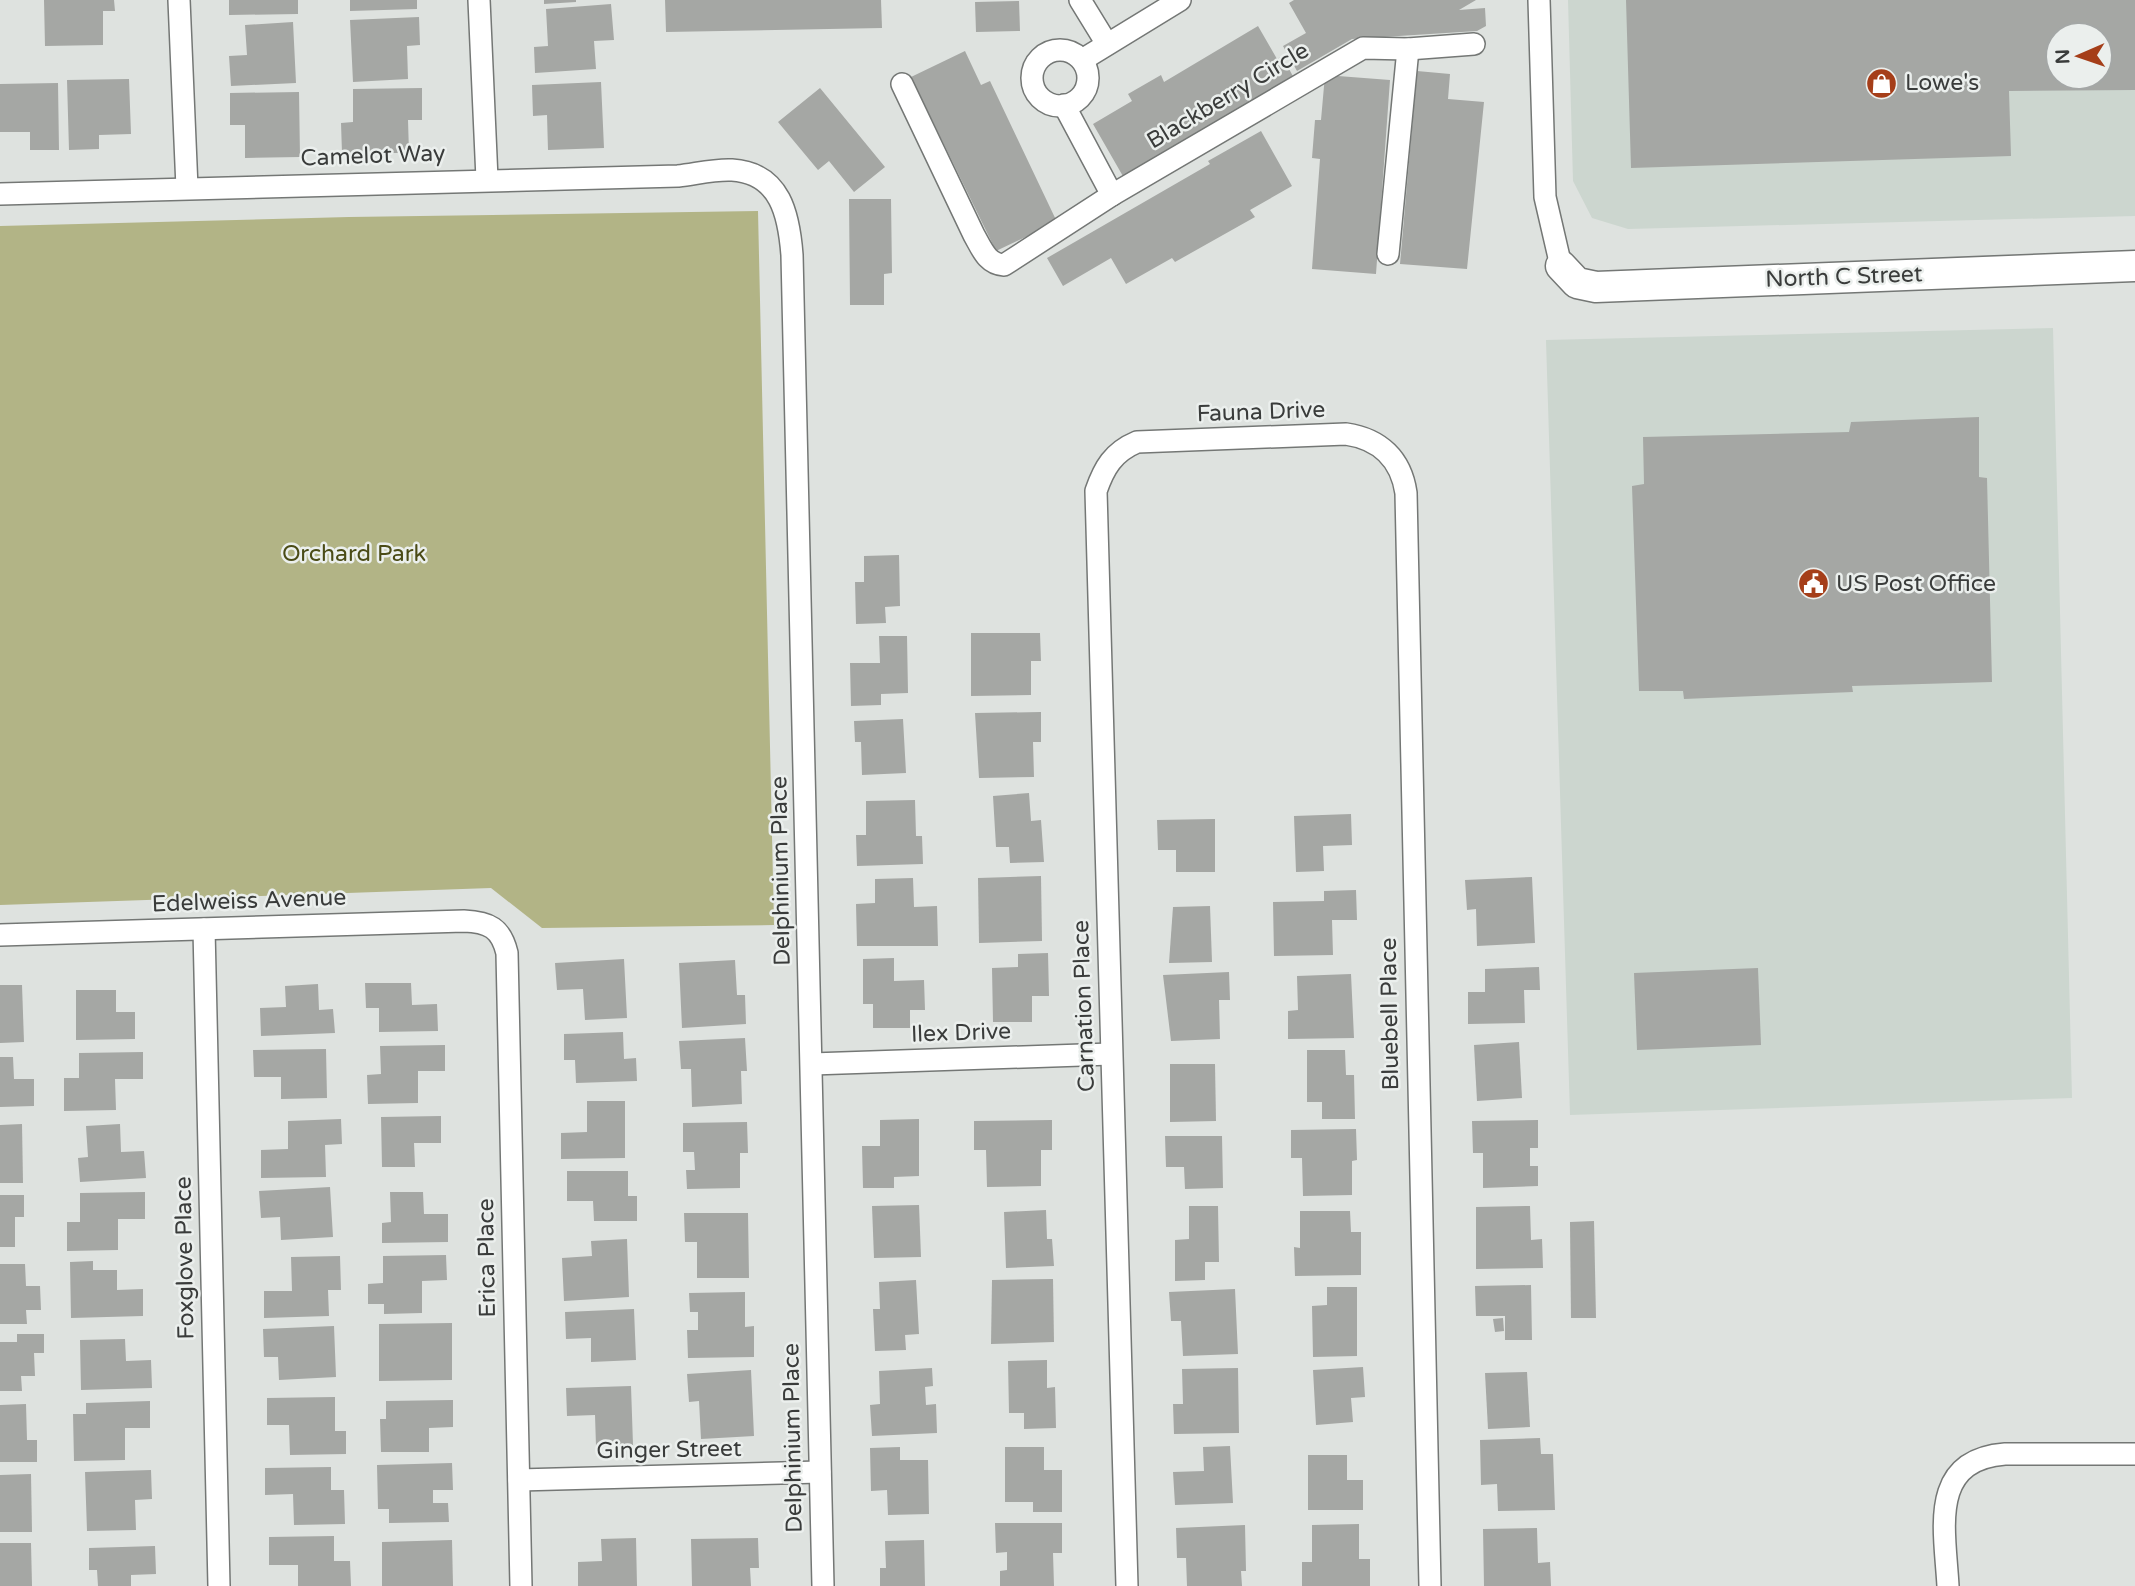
<svg xmlns="http://www.w3.org/2000/svg" width="2135" height="1586" viewBox="0 0 2135 1586" font-family="'Varela Round',sans-serif">
<rect width="100%" height="100%" fill="#dee2df"/>
<!-- built -->
<g fill="#ccd6cf" fill-rule="evenodd">
<path d="M1568,0h567v216l-507,13 -36,-11 -19,-37zM2058,35h42v42h-42z"/>
<polygon points="2053,328 2072,1098 1570,1115 1546,340"/>
</g>
<!-- green -->
<polygon fill="#b2b486" points="758,211 774,925 542,928 491,888 0,905 0,226 349,217"/>
<!-- building -->
<g fill="#a5a7a4" fill-rule="evenodd">
<polygon points="44,0 114,0 115,11 103,11 103,45 45,46"/>
<polygon points="229,0 298,0 298,14 229,15"/>
<polygon points="350,0 417,0 417,9 350,11"/>
<polygon points="544,0 576,0 576,2 544,4"/>
<polygon points="665,0 881,0 882,28 666,32"/>
<polygon points="1294,0 1476,0 1459,10 1485,8 1486,26 1477,31 1352,39 1297,71 1283,46 1306,33 1289,3"/>
<path d="M1626,0h509v90l-126,1 2,65 -380,12zM2058,35h42v42h-42z"/>
<polygon points="1019,1 1020,31 976,32 975,2"/>
<polygon points="611,4 614,40 594,41 596,69 535,73 534,47 548,46 546,9"/>
<polygon points="419,17 420,45 407,46 408,79 353,82 350,20"/>
<polygon points="293,22 296,83 231,86 229,56 247,55 245,25"/>
<polygon points="1258,26 1277,59 1282,56 1295,80 1124,178 1093,124 1132,101 1128,94 1161,75 1164,82"/>
<polygon points="965,51 981,85 990,81 1057,222 996,251 911,77"/>
<polygon points="1417,71 1450,74 1448,99 1484,102 1467,269 1400,264"/>
<polygon points="1325,75 1390,80 1376,274 1312,269 1320,159 1312,158 1315,120 1321,120"/>
<polygon points="129,79 131,134 99,135 99,149 69,150 67,80"/>
<polygon points="601,82 604,148 548,150 547,115 533,116 532,85"/>
<polygon points="58,83 59,150 30,150 30,132 0,132 0,84"/>
<polygon points="422,88 422,120 408,120 409,153 342,153 341,123 353,122 353,89"/>
<polygon points="820,88 885,167 854,192 829,161 818,170 778,122"/>
<polygon points="299,92 300,157 245,158 245,125 230,125 230,93"/>
<polygon points="1261,131 1292,186 1250,210 1255,217 1175,262 1172,258 1126,284 1111,258 1063,286 1047,258 1210,164 1208,161"/>
<polygon points="849,199 891,199 892,273 884,274 884,305 850,305"/>
<polygon points="1979,417 1979,477 1987,478 1992,682 1852,686 1853,692 1684,699 1683,691 1639,691 1632,486 1644,484 1643,437 1849,432 1851,422"/>
<polygon points="899,555 900,606 885,607 886,623 856,624 855,582 864,582 864,556"/>
<polygon points="971,633 1040,633 1041,661 1031,661 1031,695 971,696"/>
<polygon points="879,636 907,636 908,693 881,694 881,705 851,706 850,663 880,663"/>
<polygon points="1041,712 1041,742 1033,742 1034,777 979,778 975,713"/>
<polygon points="903,719 906,773 862,775 861,742 855,742 854,721"/>
<polygon points="1029,793 1031,821 1041,820 1044,862 1010,863 1009,847 996,847 993,796"/>
<polygon points="915,800 916,836 922,836 923,864 857,866 856,835 866,835 866,801"/>
<polygon points="1351,814 1352,845 1323,846 1324,871 1296,872 1294,816"/>
<polygon points="1215,819 1215,872 1176,872 1176,850 1158,850 1157,820"/>
<polygon points="1041,876 1042,941 979,943 978,878"/>
<polygon points="1532,877 1535,943 1477,946 1476,909 1467,910 1465,880"/>
<polygon points="913,878 914,907 937,906 938,946 857,946 856,904 875,903 875,879"/>
<polygon points="1356,890 1357,920 1332,920 1333,955 1274,956 1273,902 1324,901 1324,891"/>
<polygon points="1210,906 1212,962 1169,963 1173,907"/>
<polygon points="1048,953 1049,996 1032,996 1032,1022 993,1022 992,968 1018,967 1018,954"/>
<polygon points="894,958 894,981 924,980 925,1010 910,1010 910,1028 873,1028 873,1004 863,1004 863,959"/>
<polygon points="624,959 627,1018 585,1020 583,989 557,990 555,963"/>
<polygon points="735,960 737,995 745,995 746,1024 682,1028 679,963"/>
<polygon points="1539,967 1540,990 1524,990 1525,1023 1468,1024 1468,992 1485,992 1485,969"/>
<polygon points="1758,968 1761,1045 1637,1050 1634,973"/>
<polygon points="1229,972 1230,1000 1219,1000 1220,1039 1171,1041 1163,975"/>
<polygon points="1351,974 1354,1038 1288,1039 1288,1011 1298,1010 1297,976"/>
<polygon points="365,983 411,983 412,1005 437,1004 438,1031 379,1032 379,1008 366,1008"/>
<polygon points="318,984 319,1010 333,1009 335,1033 261,1036 260,1008 286,1007 285,986"/>
<polygon points="0,985 22,985 24,1042 0,1043"/>
<polygon points="76,990 116,990 116,1012 135,1012 135,1039 76,1040"/>
<polygon points="623,1032 624,1059 636,1058 637,1081 576,1083 575,1060 564,1060 564,1034"/>
<polygon points="745,1038 747,1071 741,1071 742,1104 692,1107 691,1069 681,1069 679,1041"/>
<polygon points="1519,1042 1522,1098 1477,1101 1474,1045"/>
<polygon points="445,1045 445,1071 418,1071 418,1103 368,1104 367,1075 381,1074 380,1046"/>
<polygon points="326,1049 327,1098 281,1099 281,1077 254,1077 253,1050"/>
<polygon points="1307,1050 1345,1050 1346,1075 1354,1075 1355,1119 1322,1119 1322,1102 1307,1102"/>
<polygon points="143,1052 143,1079 115,1079 116,1110 64,1111 64,1078 79,1078 79,1053"/>
<polygon points="0,1057 13,1057 14,1079 34,1079 34,1106 0,1107"/>
<polygon points="1170,1064 1215,1064 1216,1121 1170,1122"/>
<polygon points="587,1101 625,1101 625,1158 561,1159 561,1133 587,1132"/>
<polygon points="441,1116 441,1143 414,1143 415,1167 382,1167 381,1117"/>
<polygon points="341,1119 342,1144 325,1145 326,1177 261,1178 261,1150 288,1149 288,1121"/>
<polygon points="919,1119 919,1176 894,1177 894,1188 863,1188 862,1146 880,1146 880,1120"/>
<polygon points="1052,1120 1052,1150 1041,1150 1041,1186 987,1187 986,1150 974,1150 974,1121"/>
<polygon points="1538,1120 1538,1148 1530,1148 1530,1166 1538,1166 1538,1186 1483,1188 1483,1153 1473,1153 1472,1121"/>
<polygon points="747,1122 748,1153 740,1153 740,1188 687,1189 686,1170 695,1170 694,1152 683,1152 683,1123"/>
<polygon points="22,1124 23,1183 0,1183 0,1125"/>
<polygon points="120,1124 121,1152 144,1151 146,1178 80,1182 78,1158 88,1157 86,1126"/>
<polygon points="1356,1129 1357,1160 1352,1161 1352,1195 1303,1196 1302,1158 1291,1158 1291,1130"/>
<polygon points="1165,1136 1222,1136 1223,1188 1185,1189 1184,1167 1166,1167"/>
<polygon points="567,1171 628,1171 628,1196 637,1196 637,1221 594,1221 593,1201 567,1201"/>
<polygon points="330,1187 333,1237 281,1240 280,1217 261,1218 259,1191"/>
<polygon points="145,1192 145,1219 118,1219 118,1250 67,1251 67,1222 80,1222 80,1193"/>
<polygon points="390,1192 423,1192 424,1214 448,1214 448,1242 382,1243 382,1223 391,1222"/>
<polygon points="0,1195 24,1195 24,1217 15,1217 15,1247 0,1247"/>
<polygon points="919,1205 921,1257 874,1258 872,1206"/>
<polygon points="1189,1206 1218,1206 1219,1262 1205,1262 1205,1280 1175,1281 1175,1240 1189,1239"/>
<polygon points="1530,1206 1531,1240 1542,1239 1543,1268 1476,1269 1476,1207"/>
<polygon points="1046,1210 1047,1239 1052,1239 1054,1266 1006,1268 1004,1212"/>
<polygon points="1300,1211 1350,1211 1351,1232 1361,1232 1361,1275 1295,1276 1294,1247 1300,1248"/>
<polygon points="684,1213 748,1213 749,1278 697,1278 697,1242 685,1242"/>
<polygon points="1594,1221 1596,1318 1571,1318 1570,1222"/>
<polygon points="627,1239 629,1297 564,1301 562,1258 592,1256 591,1241"/>
<polygon points="446,1255 447,1280 422,1281 422,1313 384,1314 384,1304 368,1304 368,1284 383,1283 383,1256"/>
<polygon points="340,1256 341,1290 328,1290 329,1316 264,1318 264,1291 292,1291 291,1257"/>
<polygon points="93,1261 93,1270 117,1270 117,1290 143,1289 143,1316 71,1318 70,1262"/>
<polygon points="0,1264 25,1264 26,1286 40,1286 41,1310 26,1310 27,1324 0,1324"/>
<polygon points="1053,1279 1054,1342 991,1344 992,1280"/>
<polygon points="916,1280 919,1334 905,1335 906,1350 875,1351 873,1309 880,1309 879,1282"/>
<polygon points="1531,1285 1532,1340 1505,1340 1505,1316 1476,1316 1475,1286"/>
<polygon points="1327,1287 1357,1287 1357,1356 1313,1357 1312,1306 1327,1305"/>
<polygon points="1235,1289 1238,1354 1183,1356 1181,1321 1171,1321 1169,1292"/>
<polygon points="745,1292 745,1327 754,1326 754,1357 688,1358 687,1330 698,1330 698,1312 690,1312 689,1293"/>
<polygon points="634,1309 636,1360 591,1362 591,1338 566,1339 565,1312"/>
<polygon points="1503,1318 1504,1331 1495,1332 1493,1319"/>
<polygon points="452,1323 452,1380 379,1381 379,1324"/>
<polygon points="334,1326 336,1377 279,1380 278,1357 264,1357 263,1329"/>
<polygon points="17,1334 44,1334 44,1353 34,1353 35,1376 21,1376 22,1391 0,1391 0,1342 17,1342"/>
<polygon points="125,1339 126,1361 151,1360 152,1388 81,1390 80,1340"/>
<polygon points="1047,1360 1047,1388 1055,1387 1056,1428 1024,1429 1024,1413 1009,1413 1008,1361"/>
<polygon points="1363,1367 1365,1397 1351,1398 1353,1422 1316,1425 1313,1370"/>
<polygon points="932,1368 933,1386 925,1387 926,1405 936,1404 937,1433 872,1436 870,1405 880,1404 879,1371"/>
<polygon points="1238,1368 1239,1433 1174,1434 1173,1404 1183,1404 1182,1369"/>
<polygon points="751,1370 754,1436 701,1439 699,1401 689,1402 687,1374"/>
<polygon points="1527,1372 1530,1427 1488,1429 1485,1373"/>
<polygon points="631,1386 633,1445 596,1446 595,1415 567,1416 566,1388"/>
<polygon points="335,1397 335,1431 346,1431 346,1454 290,1455 289,1425 267,1425 267,1398"/>
<polygon points="453,1400 453,1427 429,1428 429,1452 381,1452 380,1419 386,1419 386,1401"/>
<polygon points="150,1401 150,1428 125,1428 125,1460 74,1461 73,1414 86,1414 86,1403"/>
<polygon points="26,1404 27,1440 37,1440 37,1462 0,1462 0,1405"/>
<polygon points="1540,1438 1541,1454 1553,1454 1555,1510 1498,1511 1497,1484 1481,1485 1480,1440"/>
<polygon points="1230,1446 1233,1503 1175,1505 1173,1472 1204,1471 1203,1447"/>
<polygon points="900,1447 900,1460 928,1460 929,1514 888,1515 887,1490 871,1491 870,1448"/>
<polygon points="1005,1447 1044,1447 1044,1470 1062,1470 1062,1512 1033,1512 1033,1502 1005,1502"/>
<polygon points="1308,1455 1347,1455 1347,1480 1363,1480 1363,1510 1308,1510"/>
<polygon points="452,1463 453,1490 433,1490 433,1503 448,1503 449,1522 389,1523 389,1509 378,1509 377,1465"/>
<polygon points="331,1467 331,1490 344,1490 345,1524 294,1525 293,1494 265,1495 265,1468"/>
<polygon points="151,1470 152,1499 135,1500 136,1530 87,1531 85,1472"/>
<polygon points="31,1474 32,1532 0,1532 0,1475"/>
<polygon points="995,1523 1062,1523 1062,1553 1053,1553 1054,1586 1000,1586 1000,1571 1007,1570 1007,1552 996,1553"/>
<polygon points="1359,1524 1359,1559 1370,1559 1370,1586 1302,1586 1302,1562 1312,1562 1312,1525"/>
<polygon points="1245,1525 1246,1571 1241,1571 1242,1586 1187,1586 1186,1558 1177,1558 1176,1528"/>
<polygon points="1537,1528 1538,1563 1550,1562 1551,1586 1484,1586 1483,1529"/>
<polygon points="334,1536 334,1561 350,1561 351,1586 298,1586 298,1565 269,1565 269,1537"/>
<polygon points="636,1538 637,1586 578,1586 578,1562 602,1561 601,1539"/>
<polygon points="758,1538 759,1568 750,1568 751,1586 692,1586 691,1539"/>
<polygon points="452,1540 453,1586 382,1586 382,1542"/>
<polygon points="924,1540 925,1586 880,1586 880,1568 886,1568 885,1541"/>
<polygon points="0,1543 31,1543 32,1586 0,1586"/>
<polygon points="155,1546 156,1574 131,1575 131,1586 98,1586 97,1570 89,1570 89,1548"/>
</g>
<g fill="none" stroke-linecap="round" stroke-linejoin="round">
<defs>
<g id="street">
<polyline points="179,0 187,188"/>
<polyline points="479,0 487,179"/>
<polyline points="1080,0 1107,44"/>
<polyline points="1539,0 1545,197 1561,266"/>
<circle cx="1060" cy="78" r="28"/>
<polyline points="1082,60 1180,0"/>
<path d="M902,84l72,151c8,14 13,29 30,30l108,-70 251,-147 45,1 66,-5"/>
<polyline points="1064,105 1112,195"/>
<path d="M0,194l678,-18c18,-2 36,-7 54,-6 49,3 57,46 60,85l31,1331"/>
<polyline points="1388,254 1408,49"/>
<polyline points="204,929 219,1586"/>
<path d="M0,935l464,-14c25,1 37,7 43,32l14,633"/>
<polyline points="812,1064 1111,1054"/>
<polyline points="519,1480 820,1472"/>
<path d="M1127,1586l-31,-1095c8,-23 17,-39 41,-49l209,-8c34,5 55,25 60,59l24,1093"/>
<path d="M1948,1586c-3,-56 -20,-126 57,-132h130"/>
</g>
<polyline id="secondary" points="1561,266 1577,283 1596,287 2135,266"/>
</defs>
<!-- street casing -->
<use href="#street" stroke="#747775" stroke-width="24"/>
<!-- secondary casing -->
<use href="#secondary" stroke="#747775" stroke-width="33"/>
<!-- street -->
<use href="#street" stroke="#fff" stroke-width="21"/>
<!-- secondary -->
<use href="#secondary" stroke="#fff" stroke-width="30"/>
</g>
<!-- icons -->
<defs>
<symbol id="shop-disc" viewBox="-11 -11 22 22"><circle r="9.5" fill="#a53e19" stroke="#ebefed"/><path d="M-5-2.5h2.3a2.7 3.5 0 0 1 5.4 0H5L5.5 6h-11ZM-1.5-2.5h3a1.5 2.3 0 0 0-3 0Z" fill="#fff"/></symbol>
<symbol id="civic-disc" viewBox="-11 -11 22 22"><circle r="9.5" fill="#a53e19" stroke="#ebefed"/><path d="M-.6-6.5H3V-4.5H.6V-3L4-1V1h2V6H-6V1h2V-1L-.6-3ZM-1.2 2.5V6h2.4V2.5Z" fill="#fff"/></symbol>
</defs>
<g fill-rule="evenodd">
<use href="#shop-disc" x="1864" y="66" width="35" height="35"/>
<use href="#civic-disc" x="1796" y="566" width="35" height="35"/>
</g>
<g text-anchor="middle" dominant-baseline="central" stroke-width="5" stroke-linejoin="round" paint-order="stroke">
<!-- poi labels -->
<g font-size="23" fill="#3a3c3b" stroke="#ebefed" text-anchor="start">
<text x="1905" y="83">Lowe's</text>
<text x="1836" y="584">US Post Office</text>
</g>
<!-- street labels -->
<g font-size="23" fill="#3a3c3b" stroke="#ebefed">
<text transform="translate(1228 96) rotate(-31)">Blackberry Circle</text>
<text transform="translate(373 156) rotate(-2)">Camelot Way</text>
<text transform="translate(1844 277) rotate(-2)">North C Street</text>
<text transform="translate(1261 412) rotate(-2)">Fauna Drive</text>
<text transform="translate(781 871) rotate(-91)">Delphinium Place</text>
<text transform="translate(249 901) rotate(-2)">Edelweiss Avenue</text>
<text transform="translate(1084 1006) rotate(-92)">Carnation Place</text>
<text transform="translate(1390 1014) rotate(-91)">Bluebell Place</text>
<text transform="translate(961 1033) rotate(-2)">Ilex Drive</text>
<text transform="translate(185 1258) rotate(-91)">Foxglove Place</text>
<text transform="translate(487 1258) rotate(-91)">Erica Place</text>
<text transform="translate(793 1438) rotate(-91)">Delphinium Place</text>
<text transform="translate(669 1450) rotate(-1)">Ginger Street</text>
</g>
<!-- park labels -->
<g font-size="23" fill="#4a4b16" stroke="#ebefed">
<text x="354" y="554">Orchard Park</text>
</g>
</g>
<!-- north arrow -->
<g transform="translate(2079 56) rotate(268)"><circle r="33" fill="#ebefed" stroke="#a4a7a6" stroke-width="2"/>
<path d="M0-5L12 26L0 18L-12 26Z" fill="#a53e19"/>
<text y="-10" font-size="19" font-weight="bold" text-anchor="middle" fill="#3a3c3b">N</text>
</g>
</svg>
